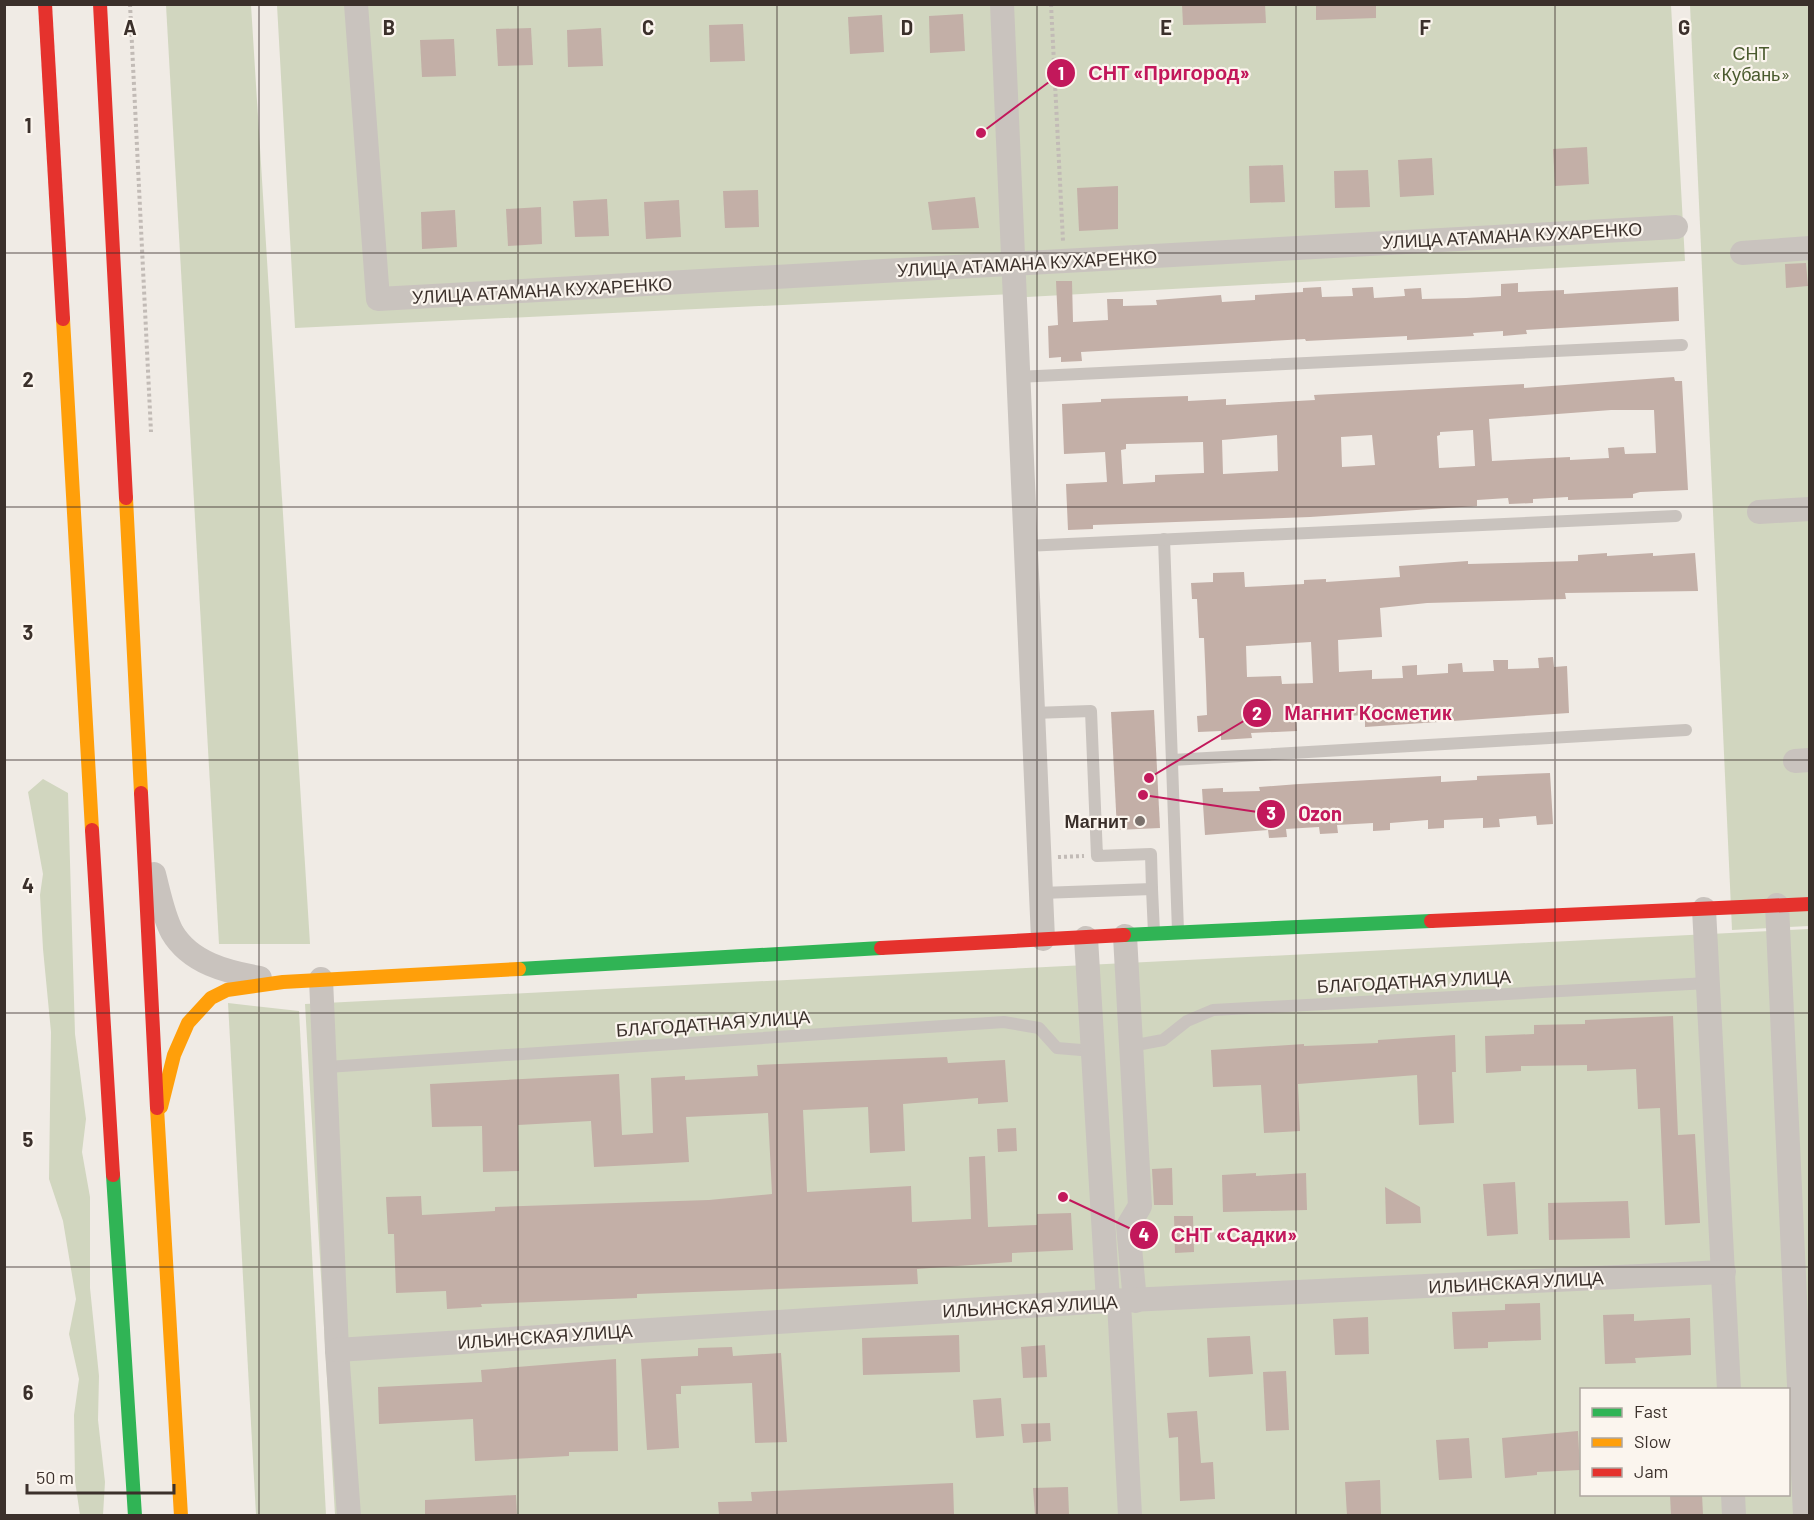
<svg xmlns="http://www.w3.org/2000/svg" width="1814" height="1520" viewBox="0 0 1814 1520" font-family="Barlow,sans-serif">
<rect width="100%" height="100%" fill="#f0ebe5"/>
<!-- green -->
<g fill="#d1d6bf" fill-rule="evenodd">
<polygon points="166,5 251,5 310,944 219,944"/>
<polygon points="277,5 1671,5 1685,261 1027,297 1013,294 295,328"/>
<polygon points="1690,5 1809,5 1809,926 1732,930"/>
<polygon points="43,779 68,793 75,1034 86,1119 82,1152 90,1197 90,1288 99,1376 98,1420 105,1482 103,1515 80,1515 75,1481 74,1415 79,1379 69,1334 76,1299 63,1221 49,1179 51,1032 43,949 40,895 43,874 28,792"/>
<path d="M1809,929v586h-1474l-30,-511zM1582,1390h206v104h-206z"/>
<polygon points="228,1003 299,1011 326,1515 256,1515"/>
</g>
<!-- building -->
<g fill="#c3afa7" fill-rule="evenodd">
<polygon points="1182,4 1265,4 1266,23 1183,25"/>
<polygon points="1316,4 1376,4 1376,18 1316,20"/>
<polygon points="963,14 965,51 930,53 929,16"/>
<polygon points="882,15 884,52 850,54 848,17"/>
<polygon points="743,24 745,61 710,62 709,25"/>
<polygon points="531,28 533,65 498,66 496,29"/>
<polygon points="601,28 603,66 568,67 567,30"/>
<polygon points="454,39 456,76 422,77 420,40"/>
<polygon points="1587,147 1589,184 1555,186 1553,149"/>
<polygon points="1432,158 1434,195 1400,197 1398,160"/>
<polygon points="1283,165 1285,202 1250,203 1249,166"/>
<polygon points="1368,170 1370,207 1335,208 1334,171"/>
<polygon points="1118,186 1118,229 1079,231 1077,188"/>
<polygon points="758,190 759,227 725,228 723,191"/>
<polygon points="975,197 979,228 932,230 928,202"/>
<polygon points="607,199 609,236 575,237 573,201"/>
<polygon points="679,200 681,237 646,239 644,202"/>
<polygon points="541,207 542,244 508,246 506,209"/>
<polygon points="455,210 457,247 422,249 421,212"/>
<polygon points="1806,263 1808,286 1786,288 1785,264"/>
<polygon points="1056,281 1072,281 1073,322 1108,320 1107,299 1123,299 1123,306 1157,305 1156,300 1221,295 1222,302 1255,300 1255,295 1303,292 1303,288 1321,287 1322,297 1353,296 1352,288 1373,287 1374,298 1405,296 1404,289 1421,288 1422,299 1466,298 1501,296 1501,284 1518,283 1518,292 1564,290 1564,294 1678,287 1679,321 1526,330 1527,334 1503,336 1503,331 1473,333 1474,336 1407,340 1407,336 1306,341 1305,339 1081,352 1082,361 1061,362 1061,357 1049,358 1048,326 1058,325"/>
<path d="M1674,377l1,4h7l6,109 -48,2 -7,2v4l-65,2v-3l-35,2v4l-24,1 -1,-6 -31,2v6l-167,11 -217,8v4l-25,1 -2,-46 41,-2 -2,-30 -41,2 -2,-50 39,-2v-3l87,-3v5l38,-2v6l89,-5 -1,-5 210,-11v4zM1611,410h43l2,43 -31,1 -1,-7 -16,1 1,10 -39,2v-3l-78,4 -3,-42zM1473,430l2,36 -36,2 -2,-32 3,-1v-3zM1277,435l1,36 -55,3 -1,-34zM1372,435l3,30 -33,2 -1,-30zM1203,442l1,31 -49,2v7l-32,2 -2,-34 5,-1v-5z"/>
<path d="M1607,553v3l46,-3v3l42,-3 3,38 -133,2 1,6 -139,4 -47,5 2,29 -44,3 1,32 33,-2v9l31,-1 -1,-12 15,-1v10l31,-2v-9l14,-1 1,9 31,-1 -1,-11h15v9l31,-1 -1,-10 15,-1 1,10 13,-1 2,47 -204,14v-12l-69,4 1,12 -46,2 1,5 -31,2v-9l-23,1 -1,-16 10,-1 -1,-30 -2,-47h-5l-2,-39h-5l-1,-16 22,-1v-9l31,-1 1,15 59,-3v-4l22,-1v3l74,-5 -1,-11 69,-5v3l110,-3v-6zM1311,642l2,41 -31,1 -1,-8 -34,1 -1,-31z"/>
<polygon points="1154,710 1160,828 1117,830 1111,712"/>
<polygon points="1550,773 1553,824 1537,825 1536,816 1499,819 1500,827 1483,828 1483,818 1444,820 1444,828 1428,829 1428,820 1390,823 1390,830 1373,831 1373,823 1337,825 1338,833 1320,834 1319,827 1286,829 1287,837 1269,838 1268,830 1205,835 1202,789 1223,788 1223,792 1260,791 1259,787 1299,784 1441,776 1441,782 1477,780 1477,776"/>
<polygon points="1673,1016 1678,1135 1695,1134 1700,1223 1665,1225 1660,1108 1638,1109 1636,1069 1587,1071 1587,1065 1521,1066 1521,1071 1486,1073 1485,1036 1534,1034 1534,1025 1585,1024 1585,1020"/>
<polygon points="1455,1035 1456,1072 1452,1072 1454,1123 1419,1125 1417,1075 1298,1084 1300,1131 1264,1133 1261,1085 1213,1087 1211,1050 1304,1044 1304,1046 1378,1043 1378,1040"/>
<polygon points="947,1057 948,1063 1005,1060 1008,1102 978,1104 978,1098 903,1104 905,1151 870,1153 868,1107 803,1110 807,1192 911,1186 912,1222 971,1219 969,1157 985,1156 988,1227 1037,1225 1037,1214 1071,1213 1073,1250 1012,1253 1012,1262 917,1269 918,1284 637,1294 637,1298 481,1304 482,1307 447,1309 446,1291 396,1293 394,1234 388,1234 386,1197 421,1196 422,1215 495,1211 495,1207 709,1200 772,1194 768,1113 686,1117 689,1162 654,1164 594,1167 591,1121 518,1125 519,1171 483,1172 482,1126 432,1127 430,1084 619,1074 622,1135 653,1133 651,1078 685,1076 685,1080 758,1076 757,1065"/>
<polygon points="1016,1128 1017,1151 998,1152 997,1129"/>
<polygon points="1172,1168 1173,1205 1154,1205 1152,1169"/>
<polygon points="1256,1173 1256,1176 1306,1173 1307,1210 1223,1212 1222,1175"/>
<polygon points="1515,1182 1518,1234 1487,1236 1483,1184"/>
<polygon points="1385,1187 1420,1207 1421,1223 1386,1224"/>
<polygon points="1628,1201 1630,1238 1549,1240 1548,1203"/>
<polygon points="1174,1216 1193,1216 1194,1252 1175,1253"/>
<polygon points="1540,1303 1541,1340 1488,1342 1488,1348 1454,1349 1452,1312 1505,1310 1505,1304"/>
<polygon points="1634,1314 1634,1321 1690,1318 1691,1355 1635,1358 1636,1363 1605,1364 1603,1315"/>
<polygon points="1368,1317 1369,1354 1335,1355 1333,1319"/>
<polygon points="959,1335 960,1372 863,1375 862,1338"/>
<polygon points="1250,1336 1253,1374 1209,1377 1207,1338"/>
<polygon points="1045,1345 1047,1377 1023,1378 1021,1347"/>
<polygon points="732,1347 733,1356 781,1353 787,1442 755,1443 752,1383 681,1386 681,1394 676,1394 679,1448 647,1450 641,1359 698,1356 698,1348"/>
<polygon points="616,1359 618,1451 569,1452 569,1456 475,1461 473,1419 379,1424 378,1387 482,1382 481,1370"/>
<polygon points="1286,1371 1289,1430 1266,1431 1263,1372"/>
<polygon points="1001,1398 1004,1436 976,1438 973,1400"/>
<polygon points="1197,1411 1201,1463 1213,1462 1215,1499 1180,1501 1178,1437 1169,1438 1167,1413"/>
<polygon points="1050,1423 1051,1441 1023,1443 1021,1424"/>
<polygon points="1578,1431 1580,1470 1537,1472 1537,1475 1505,1478 1502,1438"/>
<polygon points="1469,1438 1472,1478 1439,1480 1436,1440"/>
<polygon points="1380,1480 1381,1515 1347,1515 1345,1482"/>
<polygon points="953,1483 954,1514 719,1515 718,1502 752,1501 751,1492"/>
<polygon points="1068,1487 1069,1515 1035,1515 1033,1488"/>
<polygon points="1702,1494 1703,1515 1671,1515 1670,1495"/>
<polygon points="516,1495 517,1515 425,1515 425,1500"/>
</g>
<g fill="none" stroke-linecap="round" stroke-linejoin="round">
<!-- path -->
<g stroke="#c2bbb6" stroke-width="4" stroke-dasharray="3 3" stroke-linecap="butt">
<polyline points="130,4 151,432"/>
<polyline points="1051,4 1063,241"/>
<polyline points="1058,857 1084,856"/>
</g>
<!-- lane -->
<g stroke="#c9c3be" stroke-width="12">
<polyline points="1017,377 1682,345"/>
<polyline points="1164,539 1178,931"/>
<polyline points="1025,546 1676,516"/>
<polyline points="1033,713 1091,711 1097,856 1151,854 1152,889 1041,893"/>
<polyline points="1172,760 1686,730"/>
<polyline points="1152,889 1154,933"/>
<polyline points="1131,1046 1163,1040 1187,1021 1213,1010 1708,983"/>
<polyline points="327,1067 1004,1022 1039,1028 1057,1048 1093,1051"/>
</g>
<!-- street -->
<g stroke="#c9c3be" stroke-width="24">
<polyline points="356,4 378,299 1676,227"/>
<polyline points="1002,4 1043,939"/>
<polyline points="1742,253 1810,248"/>
<polyline points="1759,512 1810,509"/>
<polyline points="1795,761 1810,760"/>
<path d="M154,874c5,19 9,41 18,58 18,31 55,40 88,46"/>
<polyline points="1777,905 1805,1516"/>
<polyline points="1704,909 1729,1390"/>
<polyline points="1125,936 1140,1206 1128,1226 1135,1301"/>
<polyline points="1086,938 1108,1301"/>
<polyline points="321,979 337,1350 349,1516"/>
<polyline points="1119,1301 1130,1516"/>
<polyline points="337,1350 1108,1301 1724,1272"/>
<polyline points="1733,1494 1734,1516"/>
</g>
<!-- fast -->
<g stroke="#30b455" stroke-width="14">
<polyline points="1124,935 1431,921"/>
<polyline points="519,969 881,948"/>
<polyline points="113,1175 135,1516"/>
</g>
<!-- slow -->
<g stroke="#ff9f0a" stroke-width="14">
<polyline points="63,319 92,830"/>
<polyline points="126,498 141,793"/>
<polyline points="161,1107 174,1055 188,1023 211,998 227,990 283,982 519,969"/>
<polyline points="157,1108 181,1516"/>
</g>
<!-- jam -->
<g stroke="#e5322d" stroke-width="14">
<polyline points="45,4 63,319"/>
<polyline points="100,4 126,498"/>
<polyline points="141,793 157,1108"/>
<polyline points="92,830 113,1175"/>
<polyline points="1431,921 1810,904"/>
<polyline points="881,948 1124,935"/>
</g>
</g>
<!-- grid -->
<path fill="none" stroke="#3b302b" stroke-width="1.5" stroke-opacity="0.55" d="M259,4v1512M518,4v1512M777,4v1512M1037,4v1512M1296,4v1512M1555,4v1512M4,253h1806M4,507h1806M4,760h1806M4,1013h1806M4,1267h1806"/>
<!-- markers -->
<circle fill="#7a716c" stroke="#fbf5ee" stroke-width="2" cx="1140" cy="821" r="6"/>
<g text-anchor="middle" dominant-baseline="central" stroke-width="4.5" stroke-linejoin="round" paint-order="stroke">
<!-- park labels -->
<g font-size="18" fill="#4a5a2e" stroke="#fbf5ee">
<text x="1751" y="53">СНТ<tspan x="1751" dy="21">«Кубань»</tspan></text>
</g>
<!-- street labels -->
<g font-size="18" fill="#3b302b" stroke="#fbf5ee">
<text transform="translate(1512 235) rotate(-3)">УЛИЦА АТАМАНА КУХАРЕНКО</text>
<text transform="translate(1027 263) rotate(-3)">УЛИЦА АТАМАНА КУХАРЕНКО</text>
<text transform="translate(542 290) rotate(-3)">УЛИЦА АТАМАНА КУХАРЕНКО</text>
<text transform="translate(1414 981) rotate(-3)">БЛАГОДАТНАЯ УЛИЦА</text>
<text transform="translate(713 1023) rotate(-4)">БЛАГОДАТНАЯ УЛИЦА</text>
<text transform="translate(1516 1282) rotate(-3)">ИЛЬИНСКАЯ УЛИЦА</text>
<text transform="translate(1030 1306) rotate(-3)">ИЛЬИНСКАЯ УЛИЦА</text>
<text transform="translate(545 1336) rotate(-4)">ИЛЬИНСКАЯ УЛИЦА</text>
</g>
<!-- poi labels -->
<g font-size="18" font-weight="bold" fill="#3b302b" stroke="#fbf5ee" text-anchor="end">
<text x="1128" y="821">Магнит</text>
</g>
</g>
<g font-size="20" text-anchor="middle" font-weight="bold" fill="#3b302b" stroke="#fbf5ee" stroke-width="4.5" stroke-linejoin="round" paint-order="stroke">
<text x="130" y="35">A</text>
<text x="389" y="35">B</text>
<text x="648" y="35">C</text>
<text x="907" y="35">D</text>
<text x="1166" y="35">E</text>
<text x="1425" y="35">F</text>
<text x="1684" y="35">G</text>
<text x="28" y="133">1</text>
<text x="28" y="387">2</text>
<text x="28" y="640">3</text>
<text x="28" y="893">4</text>
<text x="28" y="1147">5</text>
<text x="28" y="1400">6</text>
</g>
<!-- callouts -->
<path fill="none" stroke="#c2185b" stroke-width="2" d="M981 133L1061 73M1149 778L1257 713M1143 795L1271 814M1063 1197L1144 1235"/>
<g fill="#c2185b" stroke="#fbf5ee" stroke-width="2">
<circle cx="981" cy="133" r="6"/>
<circle cx="1149" cy="778" r="6"/>
<circle cx="1143" cy="795" r="6"/>
<circle cx="1063" cy="1197" r="6"/>
<circle cx="1061" cy="73" r="15"/>
<circle cx="1257" cy="713" r="15"/>
<circle cx="1271" cy="814" r="15"/>
<circle cx="1144" cy="1235" r="15"/>
</g>
<g font-size="18" text-anchor="middle" font-weight="bold" fill="#fff">
<text x="1061" y="80">1</text>
<text x="1257" y="720">2</text>
<text x="1271" y="820">3</text>
<text x="1144" y="1241">4</text>
</g>
<g font-size="20" text-anchor="middle" font-weight="bold" fill="#c2185b" stroke="#fbf5ee" stroke-width="4.5" stroke-linejoin="round" paint-order="stroke">
<text x="1169" y="80">СНТ «Пригород»</text>
<text x="1368" y="720">Магнит Косметик</text>
<text x="1320" y="821">Ozon</text>
<text x="1234" y="1242">СНТ «Садки»</text>
</g>
<!-- border -->
<rect width="1814" height="1520" fill="none" stroke="#3b302b" stroke-width="12"/>
<!-- legend -->
<rect x="1580" y="1388" width="210" height="108" fill="#fbf5ee" stroke="#aea6a0" stroke-width="1.5"/>
<rect x="1592" y="1408" width="30" height="9" fill="#30b455" stroke="#aea6a0" stroke-width="1.5"/>
<text x="1634" y="1418" font-size="18" fill="#3b302b">Fast</text>
<rect x="1592" y="1438" width="30" height="9" fill="#ff9f0a" stroke="#aea6a0" stroke-width="1.5"/>
<text x="1634" y="1448" font-size="18" fill="#3b302b">Slow</text>
<rect x="1592" y="1468" width="30" height="9" fill="#e5322d" stroke="#aea6a0" stroke-width="1.5"/>
<text x="1634" y="1478" font-size="18" fill="#3b302b">Jam</text>
<!-- scale -->
<path d="M27 1484v9h147v-9" fill="none" stroke="#3b302b" stroke-width="3"/>
<text x="36" y="1484" font-size="18" fill="#3b302b" stroke="#fbf5ee" stroke-width="4.5" paint-order="stroke">50 m</text>
</svg>
